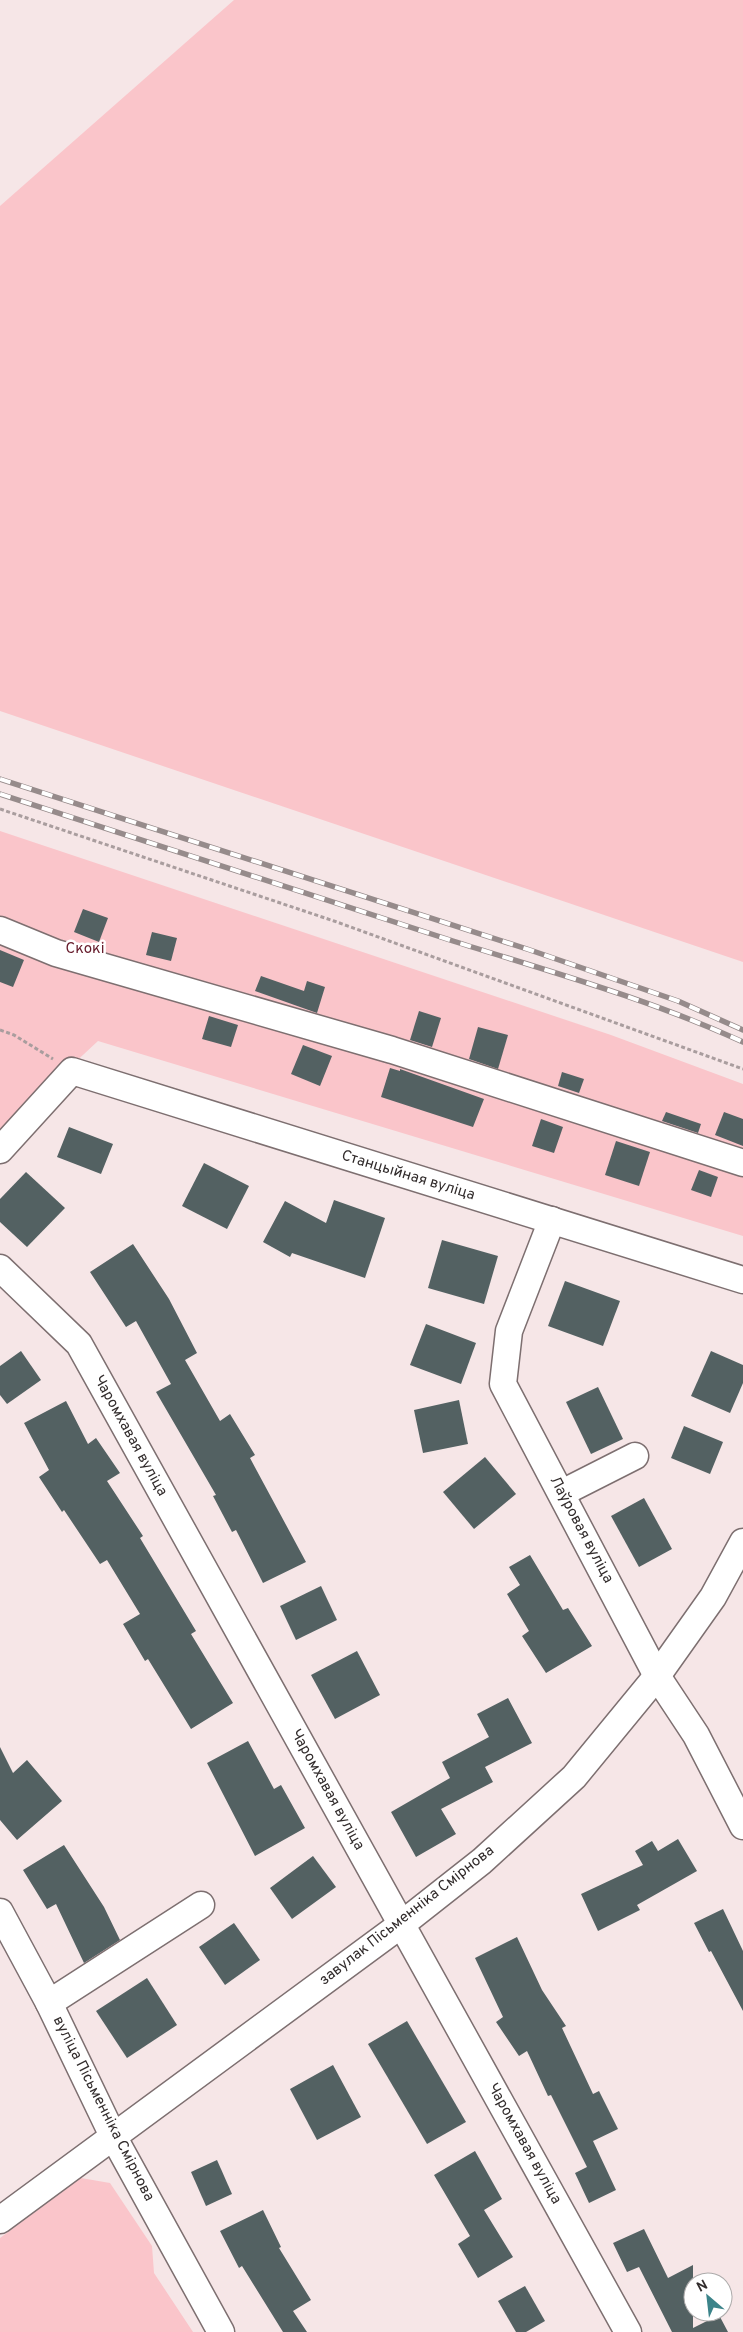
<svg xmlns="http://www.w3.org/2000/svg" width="743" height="2332" viewBox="0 0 743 2332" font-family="Overpass,sans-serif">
<rect width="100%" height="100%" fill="#f6e6e7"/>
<!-- green -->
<g fill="#fac5ca">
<polygon points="234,0 743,0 743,962 0,711 0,206"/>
<polygon points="0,831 611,1035 743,1084 743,1236 98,1041 0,1132"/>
<polygon points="81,2178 110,2183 152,2246 154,2273 193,2332 0,2332 0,2238"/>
</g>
<!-- building -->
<g fill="#536162">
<polygon points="83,909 108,918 99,942 74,932"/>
<polygon points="152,932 177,938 171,961 146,955"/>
<polygon points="0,950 24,960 13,987 0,982"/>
<polygon points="261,976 304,991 307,981 325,987 317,1013 255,991"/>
<polygon points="419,1011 441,1018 432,1047 410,1040"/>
<polygon points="209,1016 238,1025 231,1047 202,1039"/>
<polygon points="478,1027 508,1035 498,1069 469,1059"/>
<polygon points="303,1045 332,1056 320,1086 291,1074"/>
<polygon points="390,1068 400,1071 400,1069 484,1099 473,1127 381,1097"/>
<polygon points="562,1072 584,1079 579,1093 558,1086"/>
<polygon points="666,1112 701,1124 698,1133 662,1121"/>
<polygon points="724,1112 743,1119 743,1146 715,1135"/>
<polygon points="541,1119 563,1127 554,1153 532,1146"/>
<polygon points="69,1127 113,1144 101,1174 57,1157"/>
<polygon points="616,1141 650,1152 639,1186 605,1175"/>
<polygon points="204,1163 249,1186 227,1229 182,1206"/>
<polygon points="699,1170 718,1177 711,1197 691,1190"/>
<polygon points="26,1172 65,1208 27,1247 0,1222 0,1199"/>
<polygon points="334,1200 385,1218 365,1278 292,1253 290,1257 263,1242 285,1201 326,1223"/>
<polygon points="442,1240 498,1256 484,1304 428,1288"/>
<polygon points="133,1244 169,1299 197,1353 185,1360 220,1421 230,1414 255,1455 250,1458 306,1562 263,1583 236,1530 232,1532 213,1496 216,1495 156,1392 171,1384 136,1321 126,1327 90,1272"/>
<polygon points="565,1281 620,1301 603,1346 548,1326"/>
<polygon points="426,1324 476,1343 461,1384 410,1365"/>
<polygon points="21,1351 41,1380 7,1404 0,1395 0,1366"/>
<polygon points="711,1351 743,1365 743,1383 730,1413 691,1396"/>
<polygon points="598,1387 623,1439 591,1454 566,1402"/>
<polygon points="459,1400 468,1444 423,1453 414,1410"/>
<polygon points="66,1401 88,1444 96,1438 120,1473 107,1481 143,1536 140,1538 196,1631 191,1634 233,1703 191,1729 148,1659 145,1661 123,1624 140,1614 107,1560 100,1564 64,1510 62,1512 39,1477 49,1470 24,1423"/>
<polygon points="684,1426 723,1442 710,1474 671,1458"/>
<polygon points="485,1457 516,1494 474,1529 443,1492"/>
<polygon points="644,1498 672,1549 639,1567 611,1516"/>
<polygon points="530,1555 563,1610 568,1608 592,1646 546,1673 522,1636 529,1631 507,1594 520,1585 509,1567"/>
<polygon points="321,1586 337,1620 296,1640 280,1606"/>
<polygon points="357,1651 380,1695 335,1719 311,1675"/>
<polygon points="508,1698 532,1743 485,1767 493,1782 441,1809 456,1834 416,1857 391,1812 450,1778 442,1762 489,1737 477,1714"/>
<polygon points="248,1741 274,1789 281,1785 305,1828 255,1856 207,1763"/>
<polygon points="0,1747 13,1773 27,1760 62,1801 17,1840 0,1820"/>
<polygon points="678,1839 697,1871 637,1905 640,1910 598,1931 581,1894 643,1865 635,1851 652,1841 658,1851"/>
<polygon points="64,1845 104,1907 120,1940 84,1963 56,1904 47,1909 23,1870"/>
<polygon points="313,1856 336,1887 292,1919 270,1888"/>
<polygon points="723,1909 743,1951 743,2011 711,1951 709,1952 694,1923"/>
<polygon points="234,1923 260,1960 225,1985 199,1947"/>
<polygon points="517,1937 542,1990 566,2026 562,2028 593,2094 599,2091 618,2129 593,2141 616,2190 589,2203 575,2173 587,2167 551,2095 548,2096 527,2051 519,2056 496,2022 503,2017 475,1958"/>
<polygon points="147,1978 177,2025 127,2058 96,2011"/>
<polygon points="407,2021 466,2122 427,2144 368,2044"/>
<polygon points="333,2065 361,2117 317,2140 290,2089"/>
<polygon points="475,2151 502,2199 484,2210 513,2257 478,2278 458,2244 470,2236 434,2175"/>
<polygon points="217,2160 232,2194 206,2206 191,2172"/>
<polygon points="263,2210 281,2247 279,2248 311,2300 293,2311 307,2332 283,2332 242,2266 239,2268 220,2231"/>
<polygon points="644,2229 668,2278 693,2265 693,2328 719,2315 728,2332 672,2332 639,2267 627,2272 613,2243"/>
<polygon points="525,2286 545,2321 526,2332 516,2332 498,2301"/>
</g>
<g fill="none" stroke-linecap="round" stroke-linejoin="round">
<defs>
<g id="minor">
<polyline points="0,930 56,953 392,1050 743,1163"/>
<polyline points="0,1150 72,1071 743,1280"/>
<polyline points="552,1220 509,1331 503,1384 657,1676 696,1735 743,1826"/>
<polyline points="0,1268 79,1344 628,2332"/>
<polyline points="562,1493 635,1456"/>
<polyline points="0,1912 49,2003 113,2136 221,2332"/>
<polyline points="49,2003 201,1905"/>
<polyline points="0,2220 402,1924 482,1861 574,1777 657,1676 713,1597 743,1542"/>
</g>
</defs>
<!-- minor casing -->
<use href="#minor" stroke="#7d6f70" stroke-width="29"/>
<!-- path -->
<g stroke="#a99d9e" stroke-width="3" stroke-dasharray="4 2.5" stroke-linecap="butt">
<polyline points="0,809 334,921 743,1069"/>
<polyline points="0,1030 14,1035 53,1059"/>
</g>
<!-- minor -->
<use href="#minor" stroke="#fff" stroke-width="26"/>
<defs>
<g id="rail">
<polyline points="0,779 530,950 678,1001 743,1030"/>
<path d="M0,794c151,49 302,98 453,147 98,31 196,58 290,101"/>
</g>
</defs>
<!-- rail casing -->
<use href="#rail" stroke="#968b8b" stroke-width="5.5"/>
<!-- rail -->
<use href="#rail" stroke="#fff" stroke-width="4" stroke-dasharray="11" stroke-linecap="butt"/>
</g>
<g text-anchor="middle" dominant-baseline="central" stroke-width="5" stroke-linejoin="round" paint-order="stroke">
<!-- park labels -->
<g font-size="15" fill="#641929" stroke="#fff">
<text x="85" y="949">Скокі</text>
</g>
<!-- street labels -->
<g font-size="15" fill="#322c2c" stroke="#fff">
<text transform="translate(408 1176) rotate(17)">Станцыйная вуліца</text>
<text transform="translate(130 1436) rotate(61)">Чаромхавая вуліца</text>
<text transform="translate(581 1530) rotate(62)">Лаўровая вуліца</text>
<text transform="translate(327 1790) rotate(61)">Чаромхавая вуліца</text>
<text transform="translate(407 1916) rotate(-38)">завулак Пісьменніка Смірнова</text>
<text transform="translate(103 2109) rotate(63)">вуліца Пісьменніка Смірнова</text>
<text transform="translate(524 2144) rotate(61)">Чаромхавая вуліца</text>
</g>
</g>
<!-- north arrow -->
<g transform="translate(708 2297) rotate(332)"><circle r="24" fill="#ffffff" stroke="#adabab"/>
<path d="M0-4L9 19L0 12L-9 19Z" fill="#3c848a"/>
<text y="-8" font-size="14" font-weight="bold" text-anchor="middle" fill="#322c2c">N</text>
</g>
</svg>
